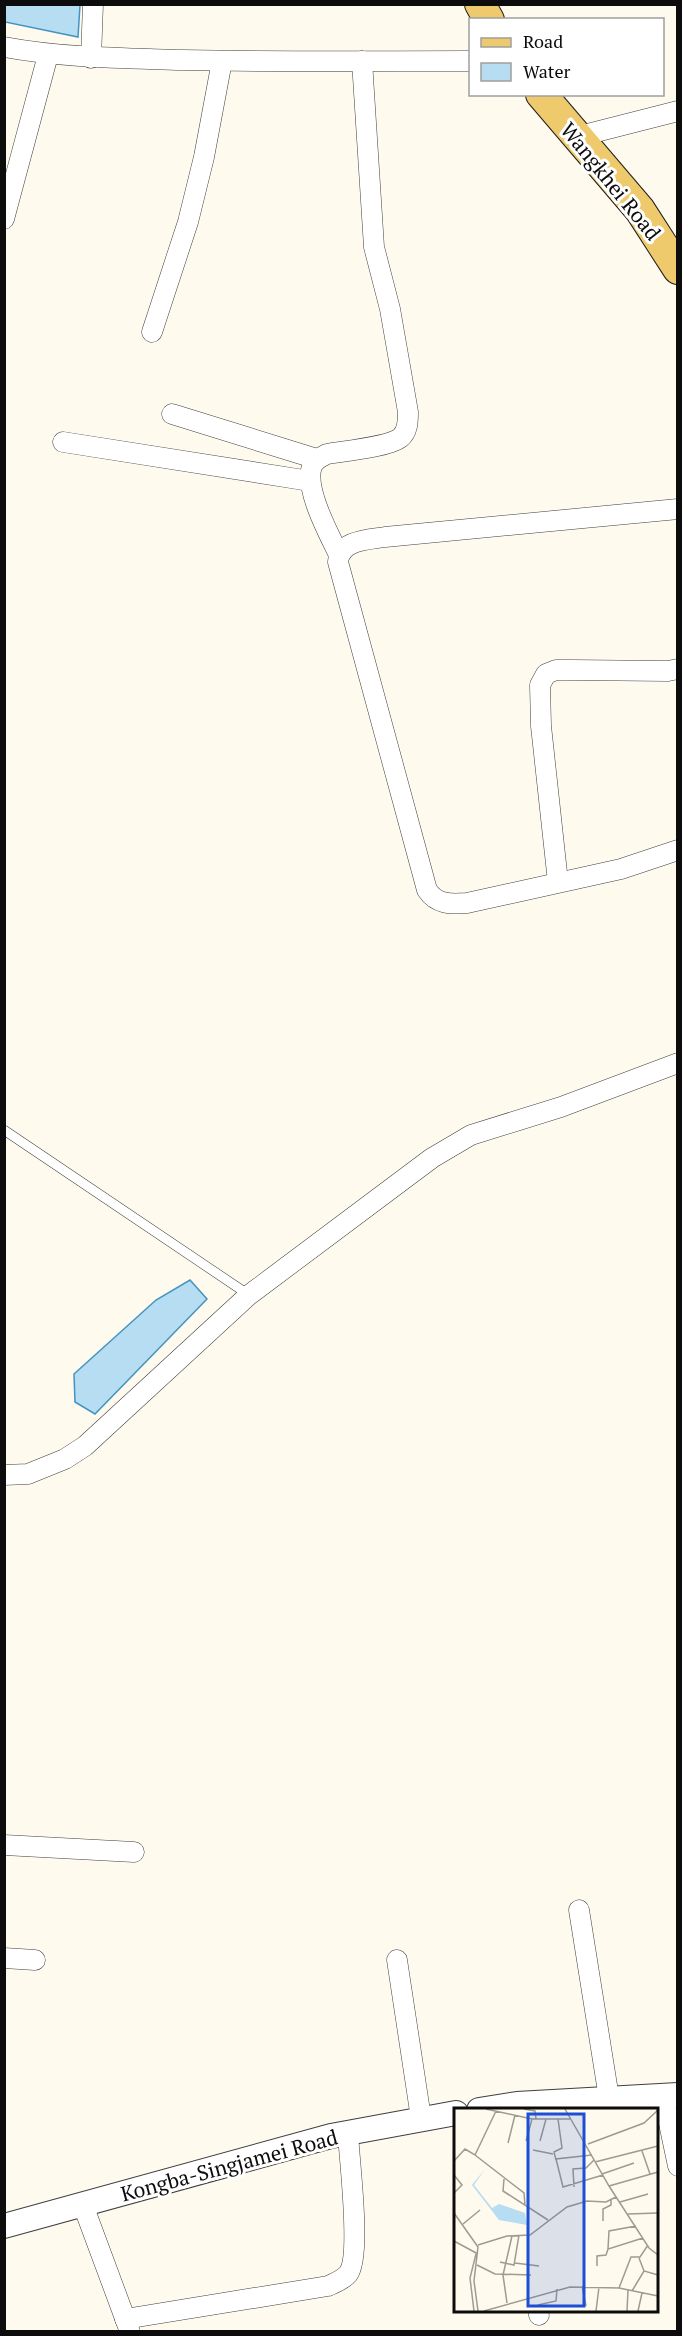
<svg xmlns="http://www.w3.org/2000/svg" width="682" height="2336" viewBox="0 0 682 2336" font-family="'PT Serif',serif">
<rect width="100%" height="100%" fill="#fefaed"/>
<!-- water -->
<g fill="#b6ddf1" stroke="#4394c2" stroke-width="1.5">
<polygon points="5,4 80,5 78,37 5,22"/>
<polygon points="190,1280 207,1299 95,1414 75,1402 74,1374 156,1300"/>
</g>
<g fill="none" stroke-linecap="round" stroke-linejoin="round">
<defs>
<polyline id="service" points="4,1130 249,1295"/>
<g id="minor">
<path d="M4,47c60,11 118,11 178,13 96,2 192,1 288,1"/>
<polyline points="91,58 93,4"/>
<polyline points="576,137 678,111"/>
<polyline points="4,219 48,55"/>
<polyline points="152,332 188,222 204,157 222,61"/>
<polyline points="172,414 317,459"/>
<polyline points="63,442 310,481"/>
<path d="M678,509l-293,28c-18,3 -45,3 -47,25l89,328c10,15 24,14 40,13l154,-34 57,-19"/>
<path d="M339,555c-10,-21 -35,-66 -27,-89 3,-7 9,-9 15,-12 17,-3 61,-7 73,-16 8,-6 8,-17 8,-26l-18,-103 -16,-62 -12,-186"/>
<polyline points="558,882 541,726 540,685 546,674 556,670 571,670 668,671 678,669"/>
<polyline points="4,1475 28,1474 65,1459 85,1446 249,1295 432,1158 471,1135 561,1107 678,1063"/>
<polyline points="4,1845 134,1852"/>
<polyline points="579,1910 609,2098"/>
<polyline points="4,1958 35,1960"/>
<polyline points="397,1960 421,2118"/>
<polyline points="663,2095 678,2166"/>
<polyline points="83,2205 129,2329"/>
<polyline points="538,2310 539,2315"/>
<path d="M125,2319l203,-33c7,-3 15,-6 20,-12 14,-18 1,-115 0,-141"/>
</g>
<g id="tertiary">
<polyline points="479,2110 517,2104 678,2095"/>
<polyline points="4,2226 331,2136 456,2113"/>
</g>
<g id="primary">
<polyline points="480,4 489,20"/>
<polyline points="541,94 640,210 678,269"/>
</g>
</defs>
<!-- service casing -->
<use href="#service" stroke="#3f3f3f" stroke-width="10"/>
<!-- minor casing -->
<use href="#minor" stroke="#3f3f3f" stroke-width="21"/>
<!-- tertiary casing -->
<use href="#tertiary" stroke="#3f3f3f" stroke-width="26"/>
<!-- primary casing -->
<use href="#primary" stroke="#1d1d1d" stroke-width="32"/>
<!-- service -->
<use href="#service" stroke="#fff" stroke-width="9"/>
<!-- minor -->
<use href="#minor" stroke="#fff" stroke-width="20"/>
<!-- tertiary -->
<use href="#tertiary" stroke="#fff" stroke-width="24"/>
<!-- primary -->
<use href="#primary" stroke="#eeca6d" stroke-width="30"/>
</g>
<g text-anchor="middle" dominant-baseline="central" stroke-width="6" stroke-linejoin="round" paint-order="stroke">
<!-- street labels -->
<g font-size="21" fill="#0c0c0c" stroke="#fff">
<text transform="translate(611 181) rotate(51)">Wangkhei Road</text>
<text transform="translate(229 2165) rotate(-15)">Kongba-Singjamei Road</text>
</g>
</g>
<!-- overview -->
<g transform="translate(454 2108)">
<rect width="204" height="204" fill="#fefaed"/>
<path d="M31,61l-11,16 18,23 7,-4 26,9 2,12 -28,-5 -27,-35z" fill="#b6ddf1"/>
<path fill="none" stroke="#9d9b93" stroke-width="1.5" d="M32,1l46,10h38M70,1l11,2 1,8M111,1l44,77 40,62 9,7M72,33l6,-22M86,33l6,-22M54,35l7,-28M134,36l56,-21 14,-13M79,42l20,4M188,43l8,23M21,47l49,38 1,12M138,47l-36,4 7,28 40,-12M102,52l-2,-8 8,-4 -4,-29M0,53l11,-12 10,6 21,-44M141,54l63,-16M148,66l32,-11M0,67l8,10 -8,8M50,71l-1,12 45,29M155,78l49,-14M120,79l-1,-18 13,-1 8,-8M166,94l28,-8M0,105l24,34 -4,34 4,30M174,106l30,-1M149,113v-12l8,-4v-5M9,116l17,-14M0,133l24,13M24,137l29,-9 23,-1 37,-28 20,-6 19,1 10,-5M154,141l1,-18 27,-5M185,150l5,13 14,4M46,154l14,3 5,-30M61,155l24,3M23,157l18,9 36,1M143,158v-10l9,-1 2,-6 35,-11M128,178l4,20M165,180l12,-31h9l8,-12M178,183l12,-20M53,195l-4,-28 9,-39M84,197l18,-4 1,-12M20,203l-4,-33 6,-24M30,203l86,-24 49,1 39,8M142,203l3,-24M173,203l1,-21M184,203l4,-18"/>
<path fill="#1d4ed8" fill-opacity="0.15" stroke="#1d4ed8" stroke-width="3" d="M74,6h56v192h-56z"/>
<rect width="204" height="204" fill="none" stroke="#0c0c0c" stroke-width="3"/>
</g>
<!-- border -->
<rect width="682" height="2336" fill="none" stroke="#0c0c0c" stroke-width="12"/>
<!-- legend -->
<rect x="469" y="18" width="195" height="78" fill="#ffffff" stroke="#9e9e9e" stroke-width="1.5"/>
<rect x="481" y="38" width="30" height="9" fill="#eeca6d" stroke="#9e9e9e" stroke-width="1.5"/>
<text x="523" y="48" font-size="18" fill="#0c0c0c">Road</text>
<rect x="481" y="63" width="30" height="18" fill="#b6ddf1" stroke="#9e9e9e" stroke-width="1.5"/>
<text x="523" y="78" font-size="18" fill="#0c0c0c">Water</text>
</svg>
